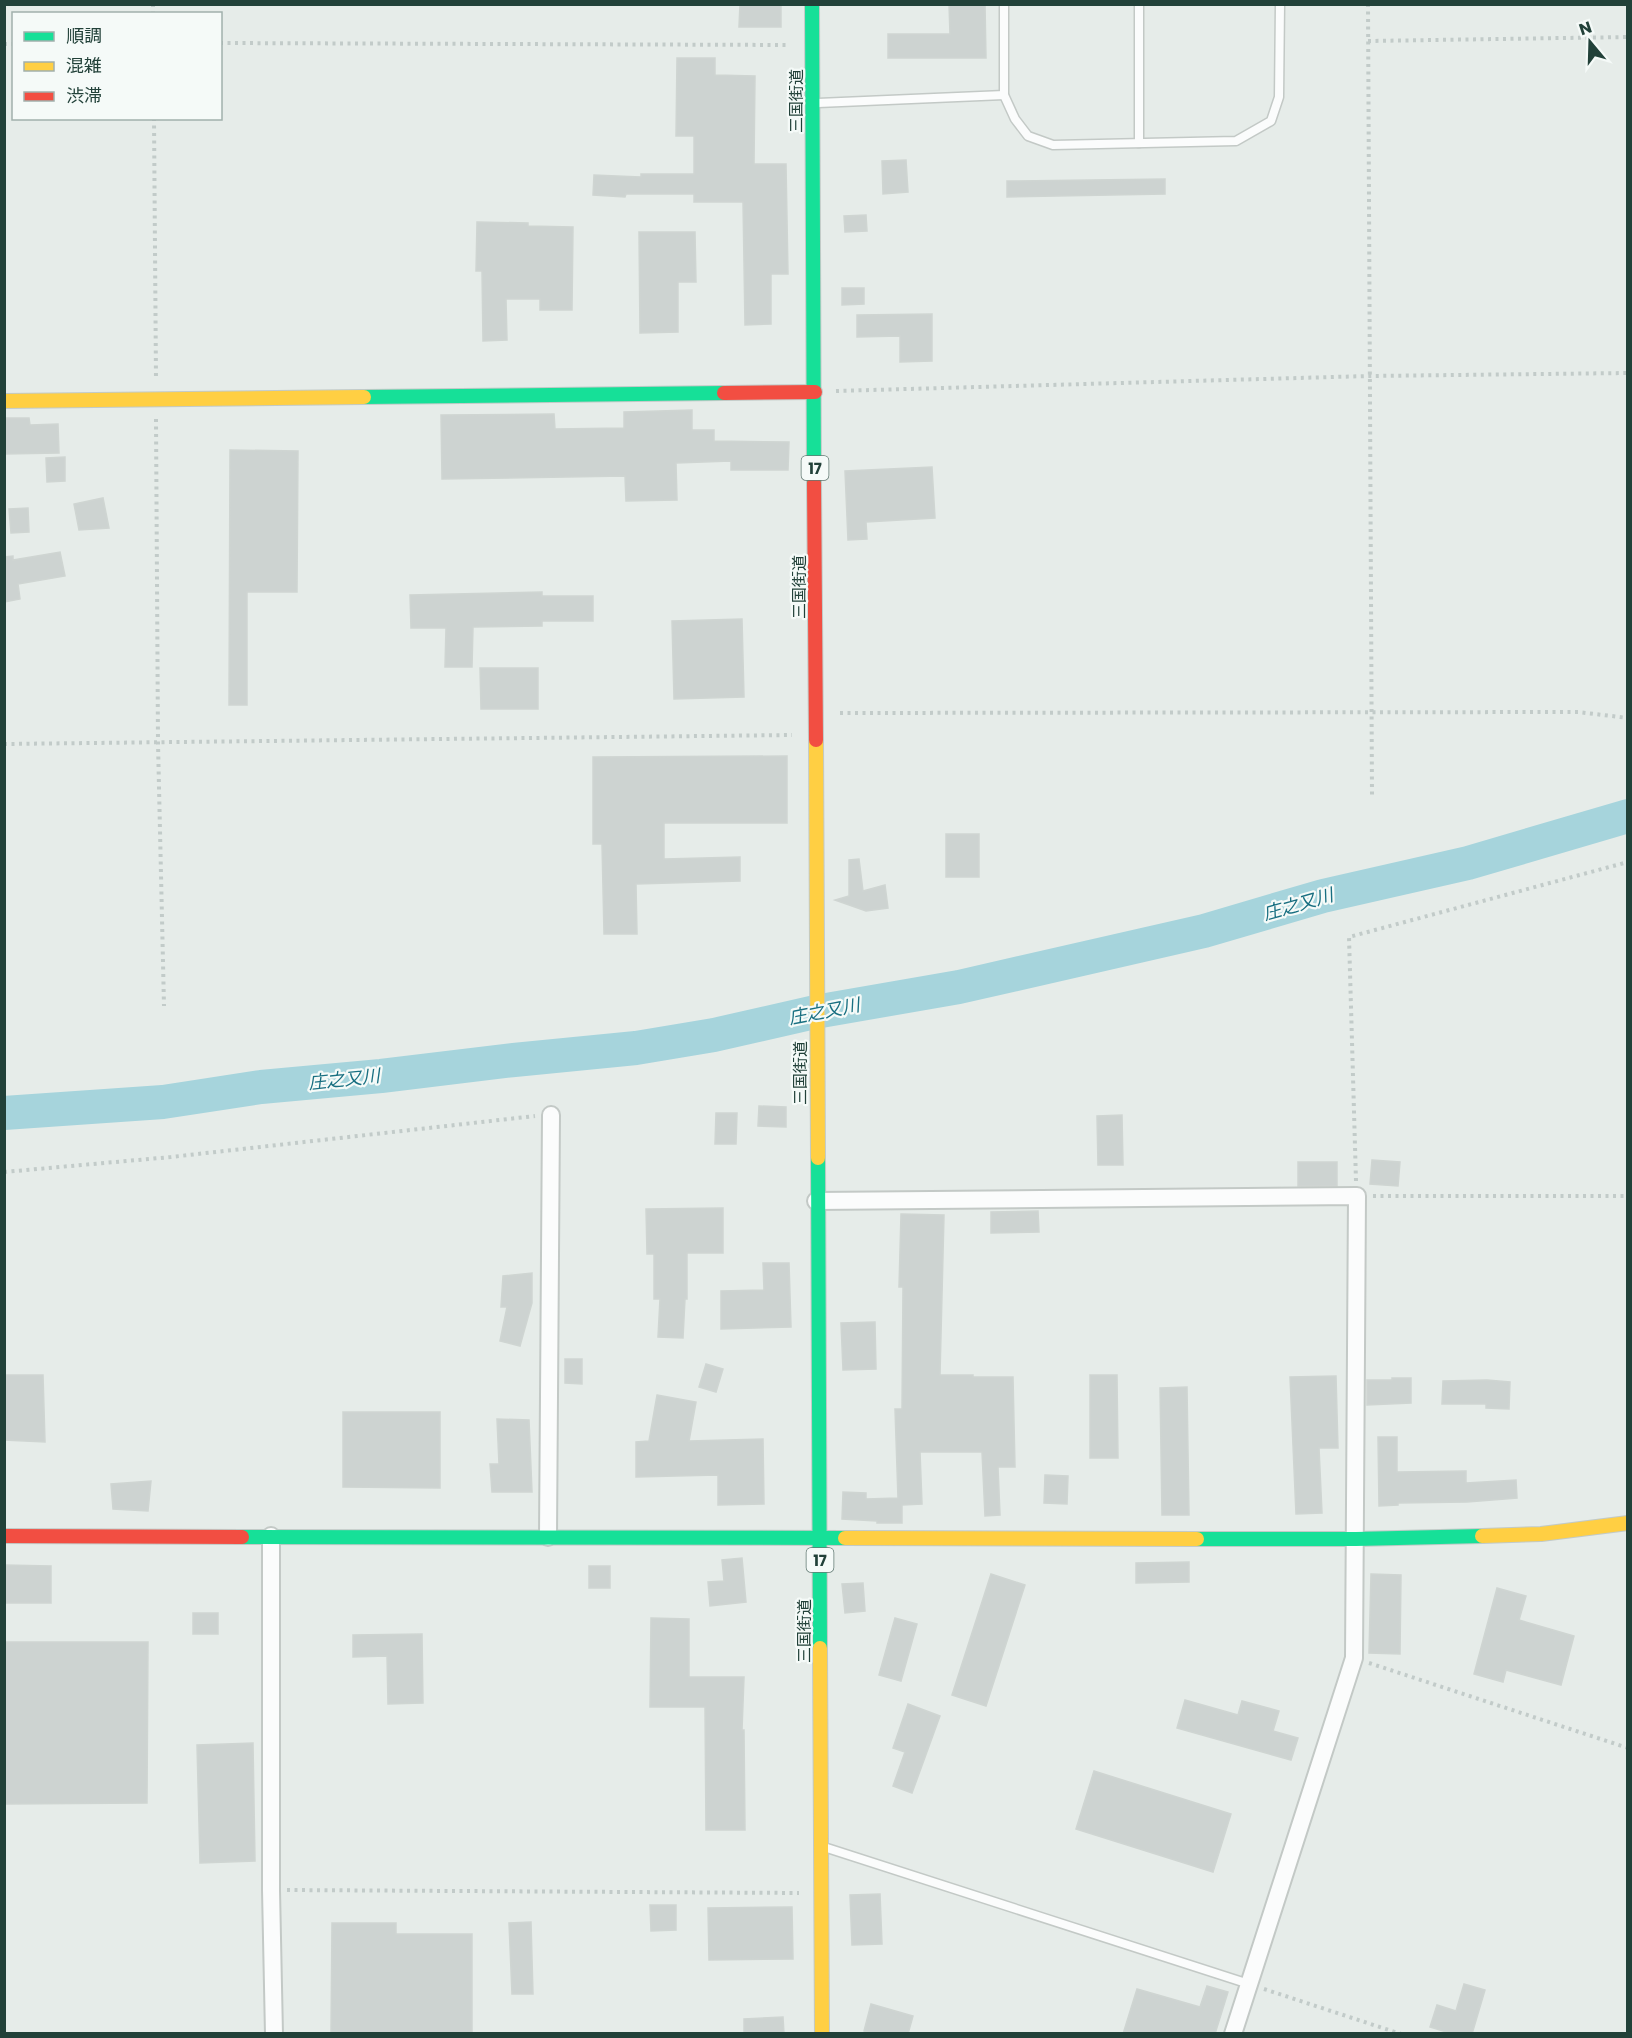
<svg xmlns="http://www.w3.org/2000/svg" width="1632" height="2038" viewBox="0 0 1632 2038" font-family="Poppins,'Noto Sans JP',sans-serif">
<rect width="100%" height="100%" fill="#e6ece9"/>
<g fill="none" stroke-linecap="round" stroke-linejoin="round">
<!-- river -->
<polyline stroke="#a6d4dc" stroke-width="34" points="4,1113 163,1102 261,1087 381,1076 514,1060 636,1048 714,1035 815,1012 959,987 1204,931 1323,896 1468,863 1628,816"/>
</g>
<!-- building -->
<g fill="#cdd3d1" stroke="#cfd5d2" stroke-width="1.5">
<polygon points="740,4 781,4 781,27 739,27"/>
<polygon points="949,4 985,4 986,58 888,58 888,34 950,34"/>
<polygon points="677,58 715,58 715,75 755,76 754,164 786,164 788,274 771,274 771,324 745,325 743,202 694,202 694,194 626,194 625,197 593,195 594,175 641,177 641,174 694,174 694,136 676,136"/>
<polygon points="906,160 908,192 883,194 882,161"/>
<polygon points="1165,179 1165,194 1007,197 1007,181"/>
<polygon points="866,215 867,231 845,232 844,216"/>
<polygon points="477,222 528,223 528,226 573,227 572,310 540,310 540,299 506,299 507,340 483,341 482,271 476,271"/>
<polygon points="639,232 695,232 696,282 678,282 678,332 640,333"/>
<polygon points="842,288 864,288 864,304 842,305"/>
<polygon points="932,314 932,361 900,362 900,336 857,337 857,315"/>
<polygon points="692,410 692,430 714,430 714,441 789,442 788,470 731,470 731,461 676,463 677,500 626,501 625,476 442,479 441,415 554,414 555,429 624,428 624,412"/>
<polygon points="4,418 29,418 30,425 58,424 59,453 4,454"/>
<polygon points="230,450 298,451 297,592 247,592 247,705 229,705"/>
<polygon points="65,457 65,481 47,482 46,458"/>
<polygon points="932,467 935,518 866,522 867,539 848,540 845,471"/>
<polygon points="103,498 109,528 79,530 74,504"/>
<polygon points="28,508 29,532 11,533 9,509"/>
<polygon points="60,552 65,576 18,584 20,599 4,602 4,557 13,556 13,560"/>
<polygon points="542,592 542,596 593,596 593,621 542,621 542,626 473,627 472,667 445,667 446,628 411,628 410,595"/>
<polygon points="742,619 744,697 674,699 672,621"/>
<polygon points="480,668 538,668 538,709 481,709"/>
<polygon points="787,756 787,823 664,823 664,859 740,857 740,881 636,884 637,934 604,934 602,844 593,844 593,757"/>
<rect x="946" y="834" width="33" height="43"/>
<polygon points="859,859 863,891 885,885 888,908 866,911 835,900 849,896 849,860"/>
<polygon points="759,1106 786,1107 786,1127 758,1126"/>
<polygon points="716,1113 737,1113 736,1144 715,1144"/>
<polygon points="1122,1115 1123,1165 1098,1165 1097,1116"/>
<polygon points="1372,1160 1400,1162 1398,1186 1370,1184"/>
<rect x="1298" y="1162" width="39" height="24"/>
<polygon points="723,1208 723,1253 687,1253 687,1299 685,1299 683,1338 658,1337 660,1299 654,1299 654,1254 647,1254 646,1209"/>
<polygon points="1038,1211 1039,1232 991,1233 991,1212"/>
<polygon points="901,1214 944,1215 940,1375 973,1375 973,1377 1013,1377 1015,1467 998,1467 1000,1515 985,1516 982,1452 920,1452 922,1504 902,1505 902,1523 877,1523 877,1521 842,1519 843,1492 866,1493 866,1499 898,1498 895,1409 902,1409 903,1287 899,1287"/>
<polygon points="763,1263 789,1263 791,1327 721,1329 721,1291 764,1290"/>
<polygon points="532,1273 532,1303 520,1346 500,1341 507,1307 501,1307 503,1276"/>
<polygon points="875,1322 876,1369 843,1370 841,1323"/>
<polygon points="565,1359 582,1359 582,1384 565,1383"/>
<polygon points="706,1364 723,1369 716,1392 699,1387"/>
<polygon points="4,1375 43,1375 45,1442 4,1440"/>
<polygon points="1090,1375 1117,1375 1118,1458 1090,1458"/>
<polygon points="1336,1376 1338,1448 1319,1448 1322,1513 1296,1514 1290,1377"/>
<polygon points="1392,1378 1411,1378 1411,1403 1367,1405 1367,1380 1392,1380"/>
<polygon points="1487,1380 1510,1382 1509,1409 1486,1408 1486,1404 1442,1404 1443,1381"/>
<polygon points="1187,1387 1189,1515 1162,1515 1160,1388"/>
<polygon points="657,1395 696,1402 689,1441 763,1439 764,1504 718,1505 718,1475 636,1477 636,1442 649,1441"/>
<polygon points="343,1412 440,1412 440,1488 343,1487"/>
<polygon points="497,1419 529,1420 532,1492 492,1492 490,1464 499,1464"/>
<polygon points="1378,1437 1397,1437 1397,1472 1466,1471 1466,1483 1516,1480 1517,1498 1467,1502 1398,1503 1398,1505 1379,1506"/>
<polygon points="1045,1475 1068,1476 1067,1504 1044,1503"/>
<polygon points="151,1481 148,1511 113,1509 111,1484"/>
<polygon points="742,1558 746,1602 710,1606 708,1582 724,1581 722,1560"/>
<polygon points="1189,1562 1189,1582 1136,1583 1136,1563"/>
<polygon points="4,1565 51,1566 51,1603 4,1603"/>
<rect x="589" y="1566" width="21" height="22"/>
<polygon points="991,1574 1025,1585 986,1706 952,1695"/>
<polygon points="1371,1574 1401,1575 1400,1654 1369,1653"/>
<polygon points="863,1583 865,1611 845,1613 842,1584"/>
<polygon points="1497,1588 1526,1596 1519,1620 1574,1636 1561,1685 1506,1670 1503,1682 1474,1674"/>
<rect x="193" y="1613" width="25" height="21"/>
<polygon points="651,1618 689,1619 689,1677 744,1677 742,1730 744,1730 745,1830 706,1830 705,1707 650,1707"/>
<polygon points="895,1618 917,1624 901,1681 879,1675"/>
<polygon points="422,1634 423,1703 388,1704 387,1656 353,1657 353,1635"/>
<polygon points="4,1642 148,1642 147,1803 4,1804"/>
<polygon points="1185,1700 1238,1715 1242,1701 1279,1711 1273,1731 1298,1738 1291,1760 1177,1728"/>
<polygon points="908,1704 940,1716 912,1793 893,1786 905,1752 893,1748"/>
<polygon points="253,1743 255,1861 200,1863 197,1745"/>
<polygon points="1094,1771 1231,1814 1213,1872 1076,1829"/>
<polygon points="880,1894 882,1944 852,1945 850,1895"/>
<polygon points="650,1905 676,1905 676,1930 651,1931"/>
<polygon points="792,1907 793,1959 709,1960 708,1908"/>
<polygon points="531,1922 533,1994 512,1994 509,1923"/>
<polygon points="332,1923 396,1923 396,1934 472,1934 472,2034 331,2034"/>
<polygon points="1464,1984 1485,1990 1472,2034 1453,2034 1430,2027 1437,2005 1456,2011"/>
<polygon points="1207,1986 1228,1992 1215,2034 1123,2034 1137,1989 1200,2007"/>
<polygon points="871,2004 913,2016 908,2034 874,2034 864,2031"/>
<polygon points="783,2017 784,2034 744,2034 744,2019"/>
</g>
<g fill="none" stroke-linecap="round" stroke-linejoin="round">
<defs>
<g id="lane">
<polyline points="1004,4 1004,95 1015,119 1028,136 1053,145 1236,141 1271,121 1279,97 1280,4"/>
<polyline points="1139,4 1139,143"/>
<polyline points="818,103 1004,95"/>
<polyline points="827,1848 1249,1984"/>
</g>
<g id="street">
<polyline points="816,1201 1357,1196 1354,1658 1233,2034"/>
<polyline points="271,1536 271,1890 274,2034"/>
<polyline points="548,1537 551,1115"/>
</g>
<g id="fast">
<polyline points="812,4 814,483"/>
<polyline points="364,397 724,393"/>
<polyline points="818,1158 820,1648"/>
<polyline points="242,1537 845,1538"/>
<polyline points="1197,1539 1356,1539 1482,1536"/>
</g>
<g id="slow">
<polyline points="4,401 364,397"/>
<polyline points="816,740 818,1158"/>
<polyline points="1482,1536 1541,1534 1628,1523"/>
<polyline points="845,1538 1197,1539"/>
<polyline points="820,1648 822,2034"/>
</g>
<g id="jam">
<polyline points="724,393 815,392"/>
<polyline points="814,483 816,740"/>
<polyline points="4,1536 242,1537"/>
</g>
</defs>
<!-- lane casing -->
<use href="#lane" stroke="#c3c9c6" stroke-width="11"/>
<!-- street casing -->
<use href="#street" stroke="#c3c9c6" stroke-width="20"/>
<!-- fast casing -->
<use href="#fast" stroke="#c2cac7" stroke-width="16"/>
<!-- slow casing -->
<use href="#slow" stroke="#c2cac7" stroke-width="16"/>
<!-- jam casing -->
<use href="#jam" stroke="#c2cac7" stroke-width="16"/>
<!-- path -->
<g stroke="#c2cbc9" stroke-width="4" stroke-dasharray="3 4.5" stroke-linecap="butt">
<polyline points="153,4 153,14"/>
<polyline points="1368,4 1372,796"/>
<polyline points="1368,41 1628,37"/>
<polyline points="220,43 790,45"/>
<polyline points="4,44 14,44"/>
<polyline points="154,118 156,379"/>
<polyline points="836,391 1369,376 1628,373"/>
<polyline points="156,419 158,743 164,1006"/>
<polyline points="840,713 1578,712 1628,718"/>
<polyline points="4,744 792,735"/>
<polyline points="4,1172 171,1157 535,1116"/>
<polyline points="1356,1181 1349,937 1628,862"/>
<polyline points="1373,1196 1628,1196"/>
<polyline points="1369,1663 1628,1748"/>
<polyline points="287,1890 799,1893"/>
<polyline points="1264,1989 1401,2034"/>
</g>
<!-- lane -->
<use href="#lane" stroke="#fbfcfc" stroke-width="8"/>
<!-- street -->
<use href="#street" stroke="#fbfcfc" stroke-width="16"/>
<!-- fast -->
<use href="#fast" stroke="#16e098" stroke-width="14"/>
<!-- slow -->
<use href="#slow" stroke="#ffcf43" stroke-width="14"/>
<!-- jam -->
<use href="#jam" stroke="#f24e42" stroke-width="14"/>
</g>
<g text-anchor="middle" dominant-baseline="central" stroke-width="4.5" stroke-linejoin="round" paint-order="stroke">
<!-- shield labels -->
<g fill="#f5faf8" stroke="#617872" stroke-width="1.5">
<rect x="801.5" y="456" width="27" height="24" rx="4.5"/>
<rect x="806.5" y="1548" width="27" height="24" rx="4.5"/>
</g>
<g font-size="15" font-weight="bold" fill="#224139">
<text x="815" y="468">17</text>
<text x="820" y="1560">17</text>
</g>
<!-- street labels -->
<g font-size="16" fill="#224139" stroke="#f5faf8">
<text transform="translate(796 101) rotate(-90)">三国街道</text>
<text transform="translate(799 587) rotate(-90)">三国街道</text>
<text transform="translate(800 1073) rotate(-90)">三国街道</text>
<text transform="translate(804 1631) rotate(-90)">三国街道</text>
</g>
<!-- water labels -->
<g font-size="18" font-style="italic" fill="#186f81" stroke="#f5faf8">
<text transform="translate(1298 904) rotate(-16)">庄之又川</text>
<text transform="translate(824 1011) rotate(-11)">庄之又川</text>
<text transform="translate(344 1079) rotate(-6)">庄之又川</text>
</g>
</g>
<!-- border -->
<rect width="1632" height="2038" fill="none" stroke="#224139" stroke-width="12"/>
<!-- legend -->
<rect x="12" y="12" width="210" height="108" fill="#f5faf8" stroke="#a1b0ac" stroke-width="1.5"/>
<rect x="24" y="32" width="30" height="9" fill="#16e098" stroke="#a1b0ac" stroke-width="1.5"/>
<text x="66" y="42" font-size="18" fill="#224139">順調</text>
<rect x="24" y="62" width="30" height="9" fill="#ffcf43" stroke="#a1b0ac" stroke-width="1.5"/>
<text x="66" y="72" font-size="18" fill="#224139">混雑</text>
<rect x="24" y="92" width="30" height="9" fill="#f24e42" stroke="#a1b0ac" stroke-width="1.5"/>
<text x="66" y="102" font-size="18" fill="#224139">渋滞</text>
<!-- north arrow -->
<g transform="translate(1590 42) rotate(341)" stroke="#f5faf8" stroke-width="4.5" paint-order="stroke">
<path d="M0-4.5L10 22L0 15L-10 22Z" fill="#224139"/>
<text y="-9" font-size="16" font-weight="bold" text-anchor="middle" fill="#224139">N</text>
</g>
</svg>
